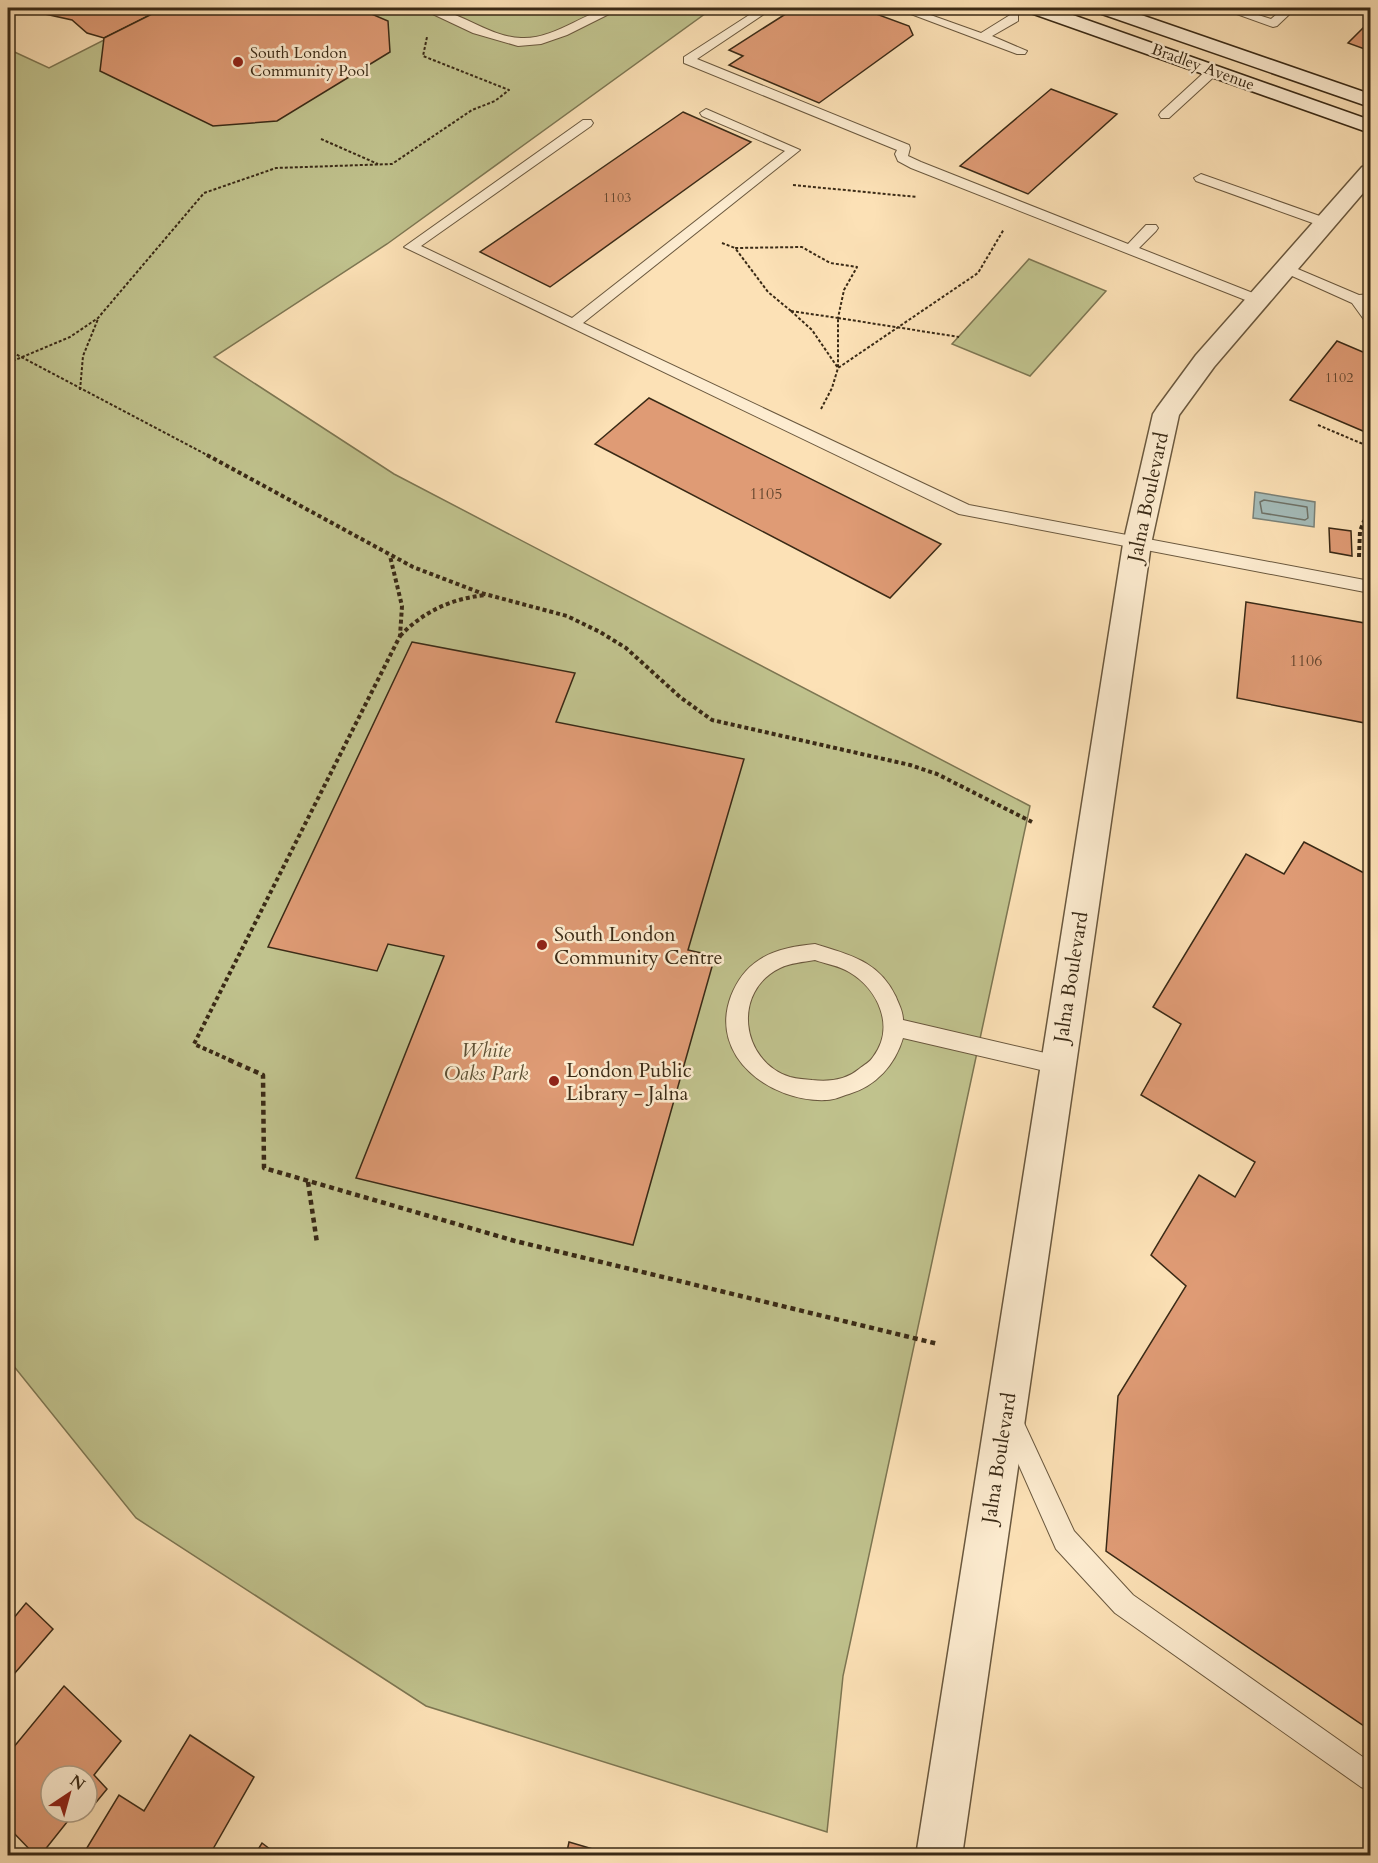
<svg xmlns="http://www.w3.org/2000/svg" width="1378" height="1863" viewBox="0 0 1378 1863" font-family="Cardo,serif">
<rect width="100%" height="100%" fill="#fce1b6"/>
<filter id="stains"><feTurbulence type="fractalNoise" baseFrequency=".00333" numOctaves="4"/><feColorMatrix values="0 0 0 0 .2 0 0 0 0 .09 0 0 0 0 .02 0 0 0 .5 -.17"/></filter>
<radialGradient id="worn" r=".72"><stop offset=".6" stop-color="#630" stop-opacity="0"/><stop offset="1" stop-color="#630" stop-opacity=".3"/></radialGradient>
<!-- green -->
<g fill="#c0c28d" stroke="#7d7652" stroke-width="1.5">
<polygon points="167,8 713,8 387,244 214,357 394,474 1030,806 843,1676 827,1832 426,1706 136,1518 8,1359 8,49 49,68"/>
<polygon points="1029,259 1106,291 1030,376 952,344"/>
</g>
<!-- water -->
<polygon fill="#a4bbb8" stroke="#7a8177" stroke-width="1.5" points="1255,492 1315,502 1314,527 1253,518"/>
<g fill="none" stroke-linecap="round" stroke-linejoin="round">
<!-- shore -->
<polygon stroke="#6f7267" stroke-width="1.5" points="1264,500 1307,507 1308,518 1305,520 1262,513 1260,502"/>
</g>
<!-- building -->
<g fill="#df9b75" stroke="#3a2a16" stroke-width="1.5">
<polygon points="38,8 164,8 104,38 87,33 72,20 45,14"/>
<polygon points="164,8 379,8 369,13 388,21 390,52 277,121 213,126 100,71 104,38"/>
<polygon points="795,8 860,8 909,26 913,35 819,103 729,65 743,56 729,50"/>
<polygon points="1370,21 1370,51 1348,43"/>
<polygon points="1051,89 1117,114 1028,194 960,166"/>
<polygon points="683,112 751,142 550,287 480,252"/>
<polygon points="1337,341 1370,355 1370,434 1290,400"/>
<polygon points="649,398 941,544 890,598 595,444"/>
<polygon points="1329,528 1351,531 1352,556 1330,552"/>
<polygon points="1246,602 1370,624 1370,724 1237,698"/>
<polygon points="412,642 575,673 556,722 744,759 688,950 715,956 633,1245 356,1178 444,956 388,944 377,971 268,947"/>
<polygon points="1304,842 1370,876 1370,1730 1106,1551 1118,1396 1186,1286 1151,1255 1199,1175 1235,1197 1255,1162 1141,1095 1181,1024 1153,1007 1246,854 1284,874"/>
<polygon points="26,1603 53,1629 8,1681 8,1625"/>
<polygon points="64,1686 121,1741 94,1775 107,1789 89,1811 87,1809 87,1776 51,1776 51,1812 75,1812 40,1856 36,1856 8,1827 8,1778 12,1773 8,1768 8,1754"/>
<polygon points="190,1735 254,1777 209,1856 82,1856 119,1795 144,1811"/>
<polygon points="569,1842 610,1854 610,1856 566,1856"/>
<polygon points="262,1843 279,1856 254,1856"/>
</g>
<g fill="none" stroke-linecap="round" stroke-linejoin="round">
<defs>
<g id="service">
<path d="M420,8c32,-4 66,29 101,30 37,2 70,-33 100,-30l-54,27 -26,9 -23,2 -45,-13z"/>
<polygon points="520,8 539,8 531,13"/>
<polygon points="760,8 773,8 697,59 909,145 910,148 908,156 921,162 1128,244 1146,225 1156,225 1158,228 1156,231 1139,248 1263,297 1265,300 1258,304 1253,303 911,168 898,161 895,154 897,150 684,63 684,57"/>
<polygon points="895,8 911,8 981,33 1010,15 1018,15 1018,21 992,36 1027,51 1025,54 1017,54"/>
<polygon points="1220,8 1236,8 1271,19 1284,8 1296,8 1277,26 1273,27"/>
<polygon points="1213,67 1217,68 1217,74 1169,118 1161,118 1159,115 1161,112 1209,68"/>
<polygon points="706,109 800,150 583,323 969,505 1370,581 1370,593 959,514 404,247 583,120 591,120 593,123 591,126 421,246 572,318 785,151 702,116 700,113"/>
<polygon points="1201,174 1331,220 1333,223 1326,227 1321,226 1196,181 1194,178"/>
<polygon points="1286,264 1359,295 1370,294 1370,302 1366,303 1370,309 1370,322 1365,321 1352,303 1281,271 1279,268 1281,265"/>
<path d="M815,944c35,11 64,17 81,53 3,8 7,14 7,23l155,36 7,2 3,7 -3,7 -7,2 -155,-36c-8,27 -27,48 -54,56 -7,2 -15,6 -22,6 -55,3 -119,-43 -96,-104 6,-15 14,-27 28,-36 16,-11 37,-14 56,-16zM815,960c11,4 25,6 34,12 29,17 47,55 24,85 -3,5 -9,8 -14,12 -13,11 -30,13 -47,11 -7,-1 -15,-1 -22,-3 -50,-16 -58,-86 -10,-109 10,-5 23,-6 35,-8z"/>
<polygon points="1010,1406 1018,1410 1074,1531 1133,1595 1370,1762 1370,1791 1361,1787 1115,1613 1056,1549 998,1418 1002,1410"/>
</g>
<polygon id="tertiary" points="1370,165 1370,185 1214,367 1179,415 1151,544 962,1856 916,1856 1123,544 1153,414 1157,408 1196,355 1362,167"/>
<g id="secondary">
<polygon points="1025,8 1053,8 1370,120 1370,133 1028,12"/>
<polygon points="1101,8 1121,8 1370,94 1370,107 1102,14 1099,10"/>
</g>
</defs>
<!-- service casing -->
<use href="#service" stroke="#6a583e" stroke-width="2"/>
<!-- tertiary casing -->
<use href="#tertiary" stroke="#6a583e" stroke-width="3"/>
<!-- secondary casing -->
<use href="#secondary" stroke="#3a2a16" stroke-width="3"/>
<!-- path-far2 -->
<g stroke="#3a2a16" stroke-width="2" stroke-dasharray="3 2" stroke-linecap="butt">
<polyline points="321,139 378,164"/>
<polyline points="793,185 917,197"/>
<polyline points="722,243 735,248"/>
<polyline points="791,311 838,318"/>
<polyline points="791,311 812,330 838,368 838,318"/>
<polyline points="791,311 768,292 735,248 802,247 830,263 857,267 844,290 838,318"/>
<polyline points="838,318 959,337"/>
<polyline points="8,350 209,456"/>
<polyline points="8,363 70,337 98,318 204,193 276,168 392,164 472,110 495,101 509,90 423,56 427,37"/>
<polyline points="80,390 83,356 98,319"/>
<polyline points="821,409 832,388 838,368 978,273 1004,229"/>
<polyline points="1318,425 1370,447"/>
</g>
<!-- path-far1 -->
<g stroke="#3a2a16" stroke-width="4" stroke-dasharray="4 3" stroke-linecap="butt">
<polyline points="207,455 413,567 481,593 567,616 600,632 626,648 680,697 712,720 910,765 937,774 1032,822"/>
<polyline points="1359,557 1360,531 1364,521 1370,518"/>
<path d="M400,636c24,-25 51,-37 85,-41"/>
<polyline points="232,1061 194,1044 400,636 402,606 390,556"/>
</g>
<!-- path -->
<g stroke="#3a2a16" stroke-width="4.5" stroke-dasharray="5 4" stroke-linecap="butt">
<polyline points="229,1060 263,1075 264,1168 515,1241 938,1344"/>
<polyline points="308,1182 317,1243"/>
</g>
<!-- service -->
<use href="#service" fill="#fdecd0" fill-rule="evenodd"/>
<!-- tertiary -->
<use href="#tertiary" fill="#fdecd0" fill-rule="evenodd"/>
<!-- secondary -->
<use href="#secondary" fill="#fdecd0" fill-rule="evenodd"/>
</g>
<!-- markers -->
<g fill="#8f2418" stroke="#fdecd0" stroke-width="2">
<circle cx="238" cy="62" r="6"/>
<circle cx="542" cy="945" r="6"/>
<circle cx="554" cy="1081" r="6"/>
</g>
<g text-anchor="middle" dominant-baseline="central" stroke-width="5" stroke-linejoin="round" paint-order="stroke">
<!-- far-number labels -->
<g font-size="14" fill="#63462e">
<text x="617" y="197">1103</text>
<text x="1339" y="377">1102</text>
</g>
<!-- far-poi labels -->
<g font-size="16" fill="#3a2a16" stroke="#fdecd0" text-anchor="start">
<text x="250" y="53">South London<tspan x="250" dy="18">Community Pool</tspan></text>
</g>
<!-- far-street labels -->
<g font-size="16" fill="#3a2a16" stroke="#fdecd0">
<text transform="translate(1203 67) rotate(20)">Bradley Avenue</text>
</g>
<!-- number labels -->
<g font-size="16" fill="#63462e">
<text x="766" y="494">1105</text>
<text x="1306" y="661">1106</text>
</g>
<!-- street labels -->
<g font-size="20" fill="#3a2a16" stroke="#fdecd0">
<text transform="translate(1148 497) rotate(-78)">Jalna Boulevard</text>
<text transform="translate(1071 977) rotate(-81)">Jalna Boulevard</text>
<text transform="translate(999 1458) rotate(-81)">Jalna Boulevard</text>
</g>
<!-- poi labels -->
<g font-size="20" fill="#3a2a16" stroke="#fdecd0" text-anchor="start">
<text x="554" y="934">South London<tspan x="554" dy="23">Community Centre</tspan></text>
<text x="566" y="1070">London Public<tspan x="566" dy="23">Library - Jalna</tspan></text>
</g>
<!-- park labels -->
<g font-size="20" font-style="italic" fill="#5c5034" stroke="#fdecd0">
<text x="486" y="1050">White<tspan x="486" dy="23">Oaks Park</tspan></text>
</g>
</g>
<!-- margin -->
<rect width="1378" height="1863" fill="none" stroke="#fce1b6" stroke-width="30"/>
<rect x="9" y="9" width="1360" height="1845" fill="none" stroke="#3a2a16" stroke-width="3"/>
<rect x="15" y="15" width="1348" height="1833" fill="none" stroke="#3a2a16" stroke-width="1.5"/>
<!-- north arrow -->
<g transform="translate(69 1794) rotate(36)"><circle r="28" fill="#fdecd0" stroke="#af9e86" stroke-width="1.5"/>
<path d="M0-4.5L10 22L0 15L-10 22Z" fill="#8f2418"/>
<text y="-9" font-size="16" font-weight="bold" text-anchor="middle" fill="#3a2a16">N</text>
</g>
<rect width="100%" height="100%" filter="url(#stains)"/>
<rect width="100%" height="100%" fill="url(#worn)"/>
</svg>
